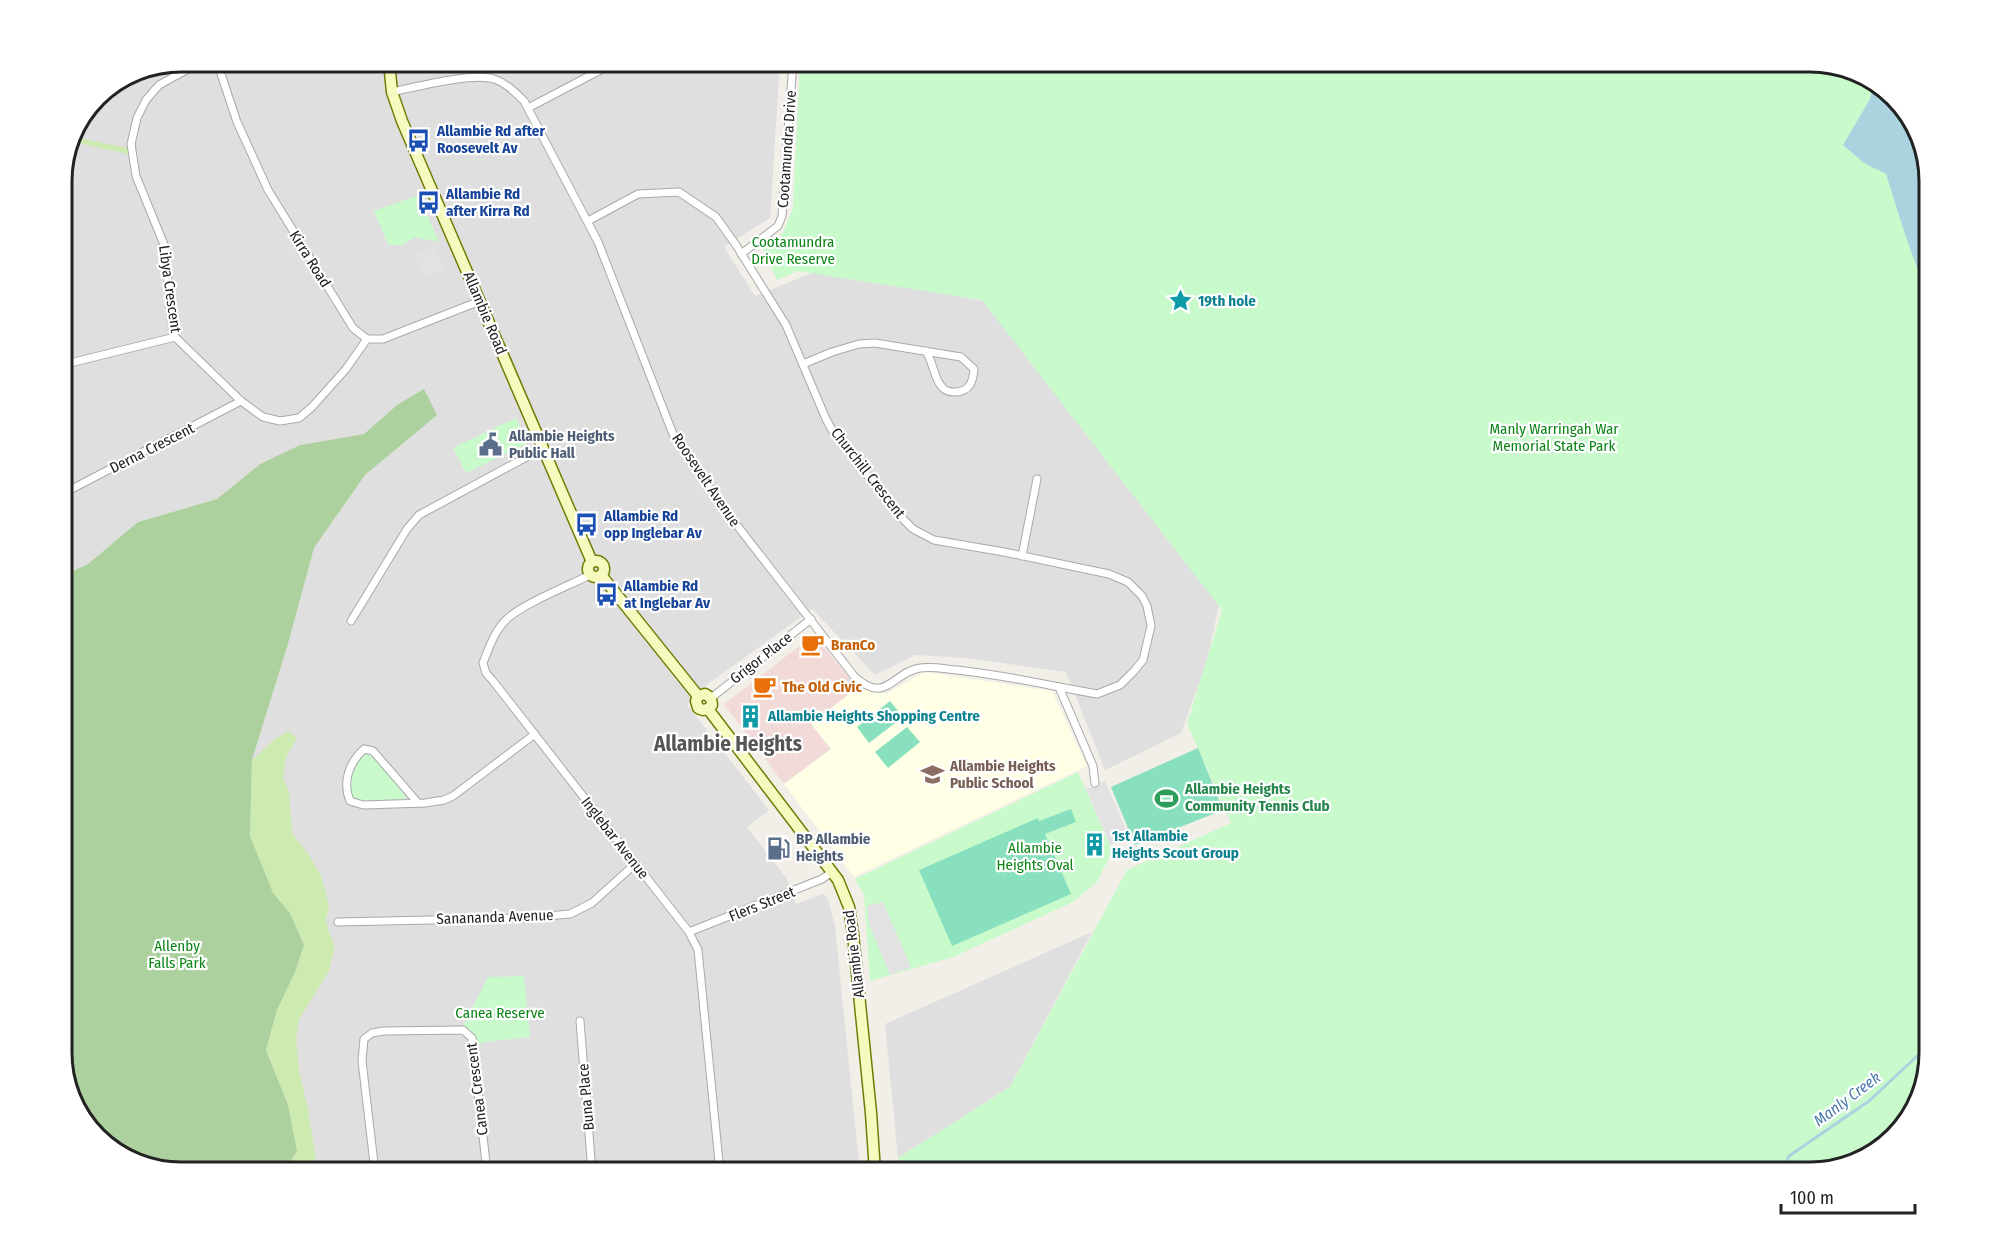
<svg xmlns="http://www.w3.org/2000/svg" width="1991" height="1234" viewBox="0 0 1991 1234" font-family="'Fira Sans Condensed',sans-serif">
<rect width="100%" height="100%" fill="#f2efe9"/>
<!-- residential -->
<g fill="#e0dfdf">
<polygon points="181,62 780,62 770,218 724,247 755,296 812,273 832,273 984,301 1219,605 1207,661 1181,733 1105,770 1066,672 967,658 915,655 875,675 812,609 709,683 687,705 769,810 747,827 787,879 796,904 822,894 828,898 835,927 860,1172 284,1172 252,760 288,644 314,548 365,475 437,414 397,405 364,434 300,445 260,464 217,499 138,522 88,564 62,576 62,174 71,135 97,96 136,70"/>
<polygon points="1092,932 1010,1087 898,1158 885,1024"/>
</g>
<!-- commercial -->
<polygon fill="#f2dad9" points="814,635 857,688 811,724 831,749 784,784 724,704"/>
<!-- education -->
<polygon fill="#ffffe5" points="924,672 1052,691 1087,766 854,877 784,784 831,749 811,724 857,688 886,694"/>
<!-- grass -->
<g fill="#cdebb0">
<polygon points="71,136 132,149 133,155 69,141"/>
<polygon points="288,731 297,738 286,757 283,779 289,791 292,833 309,855 322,878 329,906 326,919 328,930 335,946 329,971 299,1019 296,1039 299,1070 308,1109 318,1172 284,1172 297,1151 288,1105 266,1050 277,1010 295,972 304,945 290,913 273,894 250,836 252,760 274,740"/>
</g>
<!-- forest -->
<polygon fill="#add19e" points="424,389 437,415 365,475 314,548 288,644 252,760 250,836 273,893 290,913 304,945 295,972 277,1010 266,1050 288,1105 297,1151 284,1172 181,1172 121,1156 78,1113 62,1060 62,576 88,564 138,522 217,499 260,464 300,445 364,434 397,405"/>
<!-- park -->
<g fill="#c8facc">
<polygon points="800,62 1810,62 1870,78 1913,121 1929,174 1929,1053 1913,1113 1869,1157 1810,1172 904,1172 898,1158 1010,1087 1127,870 1231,823 1187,724 1222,610 982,300 798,271 777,280 763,250 783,233 793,208"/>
<path d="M419,195l20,47c-8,-3 -15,-2 -23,-5l-15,8h-13l-14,-34z"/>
<polygon points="516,418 528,443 466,473 453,448"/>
<path d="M365,753l7,2 30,36 4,6 -1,2 -46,2 -5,-2c-9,-16 1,-33 11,-46z"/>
<polygon points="1078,772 1110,845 1111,853 1097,882 1073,902 953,957 870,981 864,895 855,879"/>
<polygon points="524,976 530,1037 484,1042 478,1045 473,1033 462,1028 488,977"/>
</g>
<!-- pitch -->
<g fill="#88e0be">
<polygon points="890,701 903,717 869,743 857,727"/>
<polygon points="907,727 920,742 888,768 875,752"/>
<polygon points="1198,748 1223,810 1135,845 1111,787"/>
<polygon points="1071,809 1076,822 1045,834 1071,894 952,946 919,870 1038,818 1039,821"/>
</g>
<!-- parking -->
<g fill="#e2e2e2">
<polygon points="434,246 444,269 425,277 415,255"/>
<polygon points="1105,781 1129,837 1110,845 1086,789"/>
<polygon points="883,902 911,967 890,975 869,924 867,906"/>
</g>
<!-- water -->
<path fill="#aad3df" d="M1874,82l39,39 16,53v120c-19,-38 -30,-80 -43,-120l-22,-11 -21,-18 27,-46z"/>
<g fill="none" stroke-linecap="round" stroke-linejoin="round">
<!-- stream -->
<polyline stroke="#aad3df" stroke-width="3" points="1782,1172 1789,1156 1869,1101 1929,1045"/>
<defs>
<g id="street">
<polyline points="209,62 188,69 159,85 146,100 137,118 131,144 136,176 165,247 171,318 175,337 241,401 263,417 280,421 299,418 312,407 346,369 367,339"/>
<polyline points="217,62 237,122 268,190 353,328 367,339 383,339 480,301"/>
<path d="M392,92c24,-5 80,-20 102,-13 12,4 21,13 30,22l74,141 75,192 49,72 132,170c32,30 38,-4 66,-8 12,-2 25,1 37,2 34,4 68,10 102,17l34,79 2,17"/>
<polyline points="528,108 614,63"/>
<polyline points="588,221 638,194 679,192 716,217 736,245 786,325 826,419 832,430 895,511 913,529 934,540 1004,552 1109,574 1128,582 1142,596 1147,606 1151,626 1143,660 1134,671 1120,685 1097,694 1059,687"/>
<polyline points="741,254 778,226 782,216 793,62"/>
<path d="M803,364l29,-12 27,-8 16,-1 86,14 13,12c-1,12 -4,23 -19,23 -4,0 -10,-1 -13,-5 -7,-6 -9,-25 -16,-36"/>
<polyline points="62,365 175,337"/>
<polyline points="62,494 241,401"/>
<polyline points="1022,556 1037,479"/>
<path d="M590,575c-22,11 -65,28 -82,43 -13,11 -19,30 -25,45l3,10 7,8 196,251 9,18 22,222"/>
<polyline points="351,621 407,529 419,515 543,448"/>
<polyline points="711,698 811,619"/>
<path d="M418,803l-45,-52 -9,-2c-15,14 -22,33 -14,52l13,4 62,-2 19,-3 9,-4 82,-62"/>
<polyline points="338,922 525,918 570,914 592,903 635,864"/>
<polyline points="689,932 822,879 832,872"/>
<polyline points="580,1021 592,1172"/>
<polyline points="375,1172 362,1061 364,1039 372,1033 384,1031 463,1030 472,1038 487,1172"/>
</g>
<g id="secondary">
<polyline points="389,62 392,92 402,121 592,562"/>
<circle cx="596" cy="569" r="8"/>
<polyline points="601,575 698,696"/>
<polyline points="698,696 705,694 711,698 712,705 708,709"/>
<polyline points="698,696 696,701 698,708 703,710 708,709"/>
<polyline points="708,709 838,880 849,907 853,934 871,1113 875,1172"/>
</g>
</defs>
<!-- street casing -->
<use href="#street" stroke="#a9a9a9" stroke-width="9"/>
<!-- secondary casing -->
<use href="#secondary" stroke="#707d05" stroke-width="13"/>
<!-- street -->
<use href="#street" stroke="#fff" stroke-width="7"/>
<!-- secondary -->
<use href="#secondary" stroke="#f7fabf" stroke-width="10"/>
</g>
<!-- icons -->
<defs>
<symbol id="bus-bare" viewBox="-9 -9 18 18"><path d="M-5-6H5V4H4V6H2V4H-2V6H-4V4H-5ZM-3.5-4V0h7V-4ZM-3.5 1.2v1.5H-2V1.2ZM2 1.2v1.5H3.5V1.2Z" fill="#1a4fb4" stroke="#fff" stroke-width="2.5" paint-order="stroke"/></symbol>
<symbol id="sight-bare" viewBox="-9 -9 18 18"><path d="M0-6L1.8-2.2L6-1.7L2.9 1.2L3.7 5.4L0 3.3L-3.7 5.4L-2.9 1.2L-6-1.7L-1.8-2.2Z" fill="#0f9aa8" stroke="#fff" stroke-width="2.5" paint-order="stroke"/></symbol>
<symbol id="civic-bare" viewBox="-9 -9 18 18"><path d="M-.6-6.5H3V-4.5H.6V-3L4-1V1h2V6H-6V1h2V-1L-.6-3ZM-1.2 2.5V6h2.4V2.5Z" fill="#5c6f8a" stroke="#fff" stroke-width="2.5" paint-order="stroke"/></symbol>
<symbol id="cafe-bare" viewBox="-9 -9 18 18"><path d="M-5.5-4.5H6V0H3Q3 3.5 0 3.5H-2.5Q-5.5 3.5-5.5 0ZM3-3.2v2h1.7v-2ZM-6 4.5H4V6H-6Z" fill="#e8710a" stroke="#fff" stroke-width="2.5" paint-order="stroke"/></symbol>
<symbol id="building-bare" viewBox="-9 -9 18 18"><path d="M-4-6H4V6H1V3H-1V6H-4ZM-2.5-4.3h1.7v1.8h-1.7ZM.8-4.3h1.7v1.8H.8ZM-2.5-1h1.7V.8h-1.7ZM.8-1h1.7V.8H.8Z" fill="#0f9aa8" stroke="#fff" stroke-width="2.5" paint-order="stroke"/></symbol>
<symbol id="school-bare" viewBox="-9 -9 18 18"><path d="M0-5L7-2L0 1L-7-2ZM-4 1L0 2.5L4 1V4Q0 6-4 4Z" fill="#8d6e63" stroke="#fff" stroke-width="2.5" paint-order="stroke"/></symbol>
<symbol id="stadium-bare" viewBox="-9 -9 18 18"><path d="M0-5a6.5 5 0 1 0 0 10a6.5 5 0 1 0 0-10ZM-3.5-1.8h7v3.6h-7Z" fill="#2e9e5b" stroke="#fff" stroke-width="2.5" paint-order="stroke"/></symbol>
<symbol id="fuel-bare" viewBox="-9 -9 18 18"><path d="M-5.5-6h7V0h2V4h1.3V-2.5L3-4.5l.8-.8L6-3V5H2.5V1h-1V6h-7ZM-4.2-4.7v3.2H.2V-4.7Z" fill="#5c6f8a" stroke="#fff" stroke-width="2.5" paint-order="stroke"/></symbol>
</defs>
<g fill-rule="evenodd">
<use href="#bus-bare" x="402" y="124" width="33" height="33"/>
<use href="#bus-bare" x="412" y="186" width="33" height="33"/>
<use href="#sight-bare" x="1164" y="284" width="33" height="33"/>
<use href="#civic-bare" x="474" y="428" width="33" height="33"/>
<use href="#bus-bare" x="570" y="508" width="33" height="33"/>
<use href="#bus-bare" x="590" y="578" width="33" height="33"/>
<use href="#cafe-bare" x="796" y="628" width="33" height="33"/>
<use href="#cafe-bare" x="748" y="670" width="33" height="33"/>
<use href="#building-bare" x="734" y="700" width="33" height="33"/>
<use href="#school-bare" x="916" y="758" width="33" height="33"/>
<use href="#stadium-bare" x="1150" y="782" width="33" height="33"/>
<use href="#building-bare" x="1078" y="828" width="33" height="33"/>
<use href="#fuel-bare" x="762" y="832" width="33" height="33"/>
</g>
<g text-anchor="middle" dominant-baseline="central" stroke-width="4.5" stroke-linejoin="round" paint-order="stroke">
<!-- transit labels -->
<g font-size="15" font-weight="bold" fill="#164399" stroke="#fff" text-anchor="start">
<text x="437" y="131">Allambie Rd after<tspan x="437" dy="17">Roosevelt Av</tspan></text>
<text x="446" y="194">Allambie Rd<tspan x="446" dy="17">after Kirra Rd</tspan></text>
<text x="604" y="516">Allambie Rd<tspan x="604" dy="17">opp Inglebar Av</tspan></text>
<text x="624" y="586">Allambie Rd<tspan x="624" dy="17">at Inglebar Av</tspan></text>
</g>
<!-- street labels -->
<g font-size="15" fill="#222" stroke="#fff">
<text transform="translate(787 149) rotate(-86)">Cootamundra Drive</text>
<text transform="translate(310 259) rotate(58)">Kirra Road</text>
<text transform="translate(170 289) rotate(82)">Libya Crescent</text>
<text transform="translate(485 313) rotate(67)">Allambie Road</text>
<text transform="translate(152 448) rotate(-27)">Derna Crescent</text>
<text transform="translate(868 473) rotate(52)">Churchill Crescent</text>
<text transform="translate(706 480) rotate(56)">Roosevelt Avenue</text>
<text transform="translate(761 658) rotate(-38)">Grigor Place</text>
<text transform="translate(615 838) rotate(52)">Inglebar Avenue</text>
<text transform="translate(762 904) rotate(-22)">Flers Street</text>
<text transform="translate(495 917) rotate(-2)">Sanananda Avenue</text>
<text transform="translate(854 954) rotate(-97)">Allambie Road</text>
<text transform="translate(477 1089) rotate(-97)">Canea Crescent</text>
<text transform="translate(586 1097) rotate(-95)">Buna Place</text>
</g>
<!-- park labels -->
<g font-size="15" fill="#0c8416" stroke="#fff">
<text x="793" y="242">Cootamundra<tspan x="793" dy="17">Drive Reserve</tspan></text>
<text x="1554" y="429">Manly Warringah War<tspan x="1554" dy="17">Memorial State Park</tspan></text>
<text x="1035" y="848">Allambie<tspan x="1035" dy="17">Heights Oval</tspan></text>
<text x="177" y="946">Allenby<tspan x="177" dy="17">Falls Park</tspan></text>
<text x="500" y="1013">Canea Reserve</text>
</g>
<!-- culture labels -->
<g font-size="15" font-weight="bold" fill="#0d838f" stroke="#fff" text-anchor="start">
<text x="1198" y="301">19th hole</text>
<text x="768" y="716">Allambie Heights Shopping Centre</text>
<text x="1112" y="836">1st Allambie<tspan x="1112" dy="17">Heights Scout Group</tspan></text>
</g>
<!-- service labels -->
<g font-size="15" font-weight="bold" fill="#4e5e75" stroke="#fff" text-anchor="start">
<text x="509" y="436">Allambie Heights<tspan x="509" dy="17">Public Hall</tspan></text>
<text x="796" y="839">BP Allambie<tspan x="796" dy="17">Heights</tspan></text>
</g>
<!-- food labels -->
<g font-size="15" font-weight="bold" fill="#c56008" stroke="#fff" text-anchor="start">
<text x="831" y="645">BranCo</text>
<text x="782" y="687">The Old Civic</text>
</g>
<!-- education labels -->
<g font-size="15" font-weight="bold" fill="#785e54" stroke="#fff" text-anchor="start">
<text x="950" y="766">Allambie Heights<tspan x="950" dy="17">Public School</tspan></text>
</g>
<!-- leisure labels -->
<g font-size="15" font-weight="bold" fill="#27864d" stroke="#fff" text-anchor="start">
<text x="1185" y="789">Allambie Heights<tspan x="1185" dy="17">Community Tennis Club</tspan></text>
</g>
<!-- water labels -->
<g font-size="16" font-style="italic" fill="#4a7aab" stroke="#fff">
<text transform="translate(1847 1099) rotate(-37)">Manly Creek</text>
</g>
<!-- district labels -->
<g font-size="21" font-weight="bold" fill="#555" stroke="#fff">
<text x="728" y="744">Allambie Heights</text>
</g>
</g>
<!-- crop -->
<path d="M0 0H1991V1234H0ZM181 72H1810A109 109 0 0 1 1919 181V1053A109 109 0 0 1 1810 1162H181A109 109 0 0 1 72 1053V181A109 109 0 0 1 181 72Z" fill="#fff" fill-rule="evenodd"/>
<path fill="none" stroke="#222" stroke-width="3" d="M181 72H1810A109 109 0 0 1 1919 181V1053A109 109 0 0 1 1810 1162H181A109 109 0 0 1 72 1053V181A109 109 0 0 1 181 72Z"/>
<!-- scale -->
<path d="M1781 1204v9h134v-9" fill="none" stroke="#222222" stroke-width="3"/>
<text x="1790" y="1204" font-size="18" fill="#222222" stroke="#ffffff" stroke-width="4.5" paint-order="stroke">100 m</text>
</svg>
